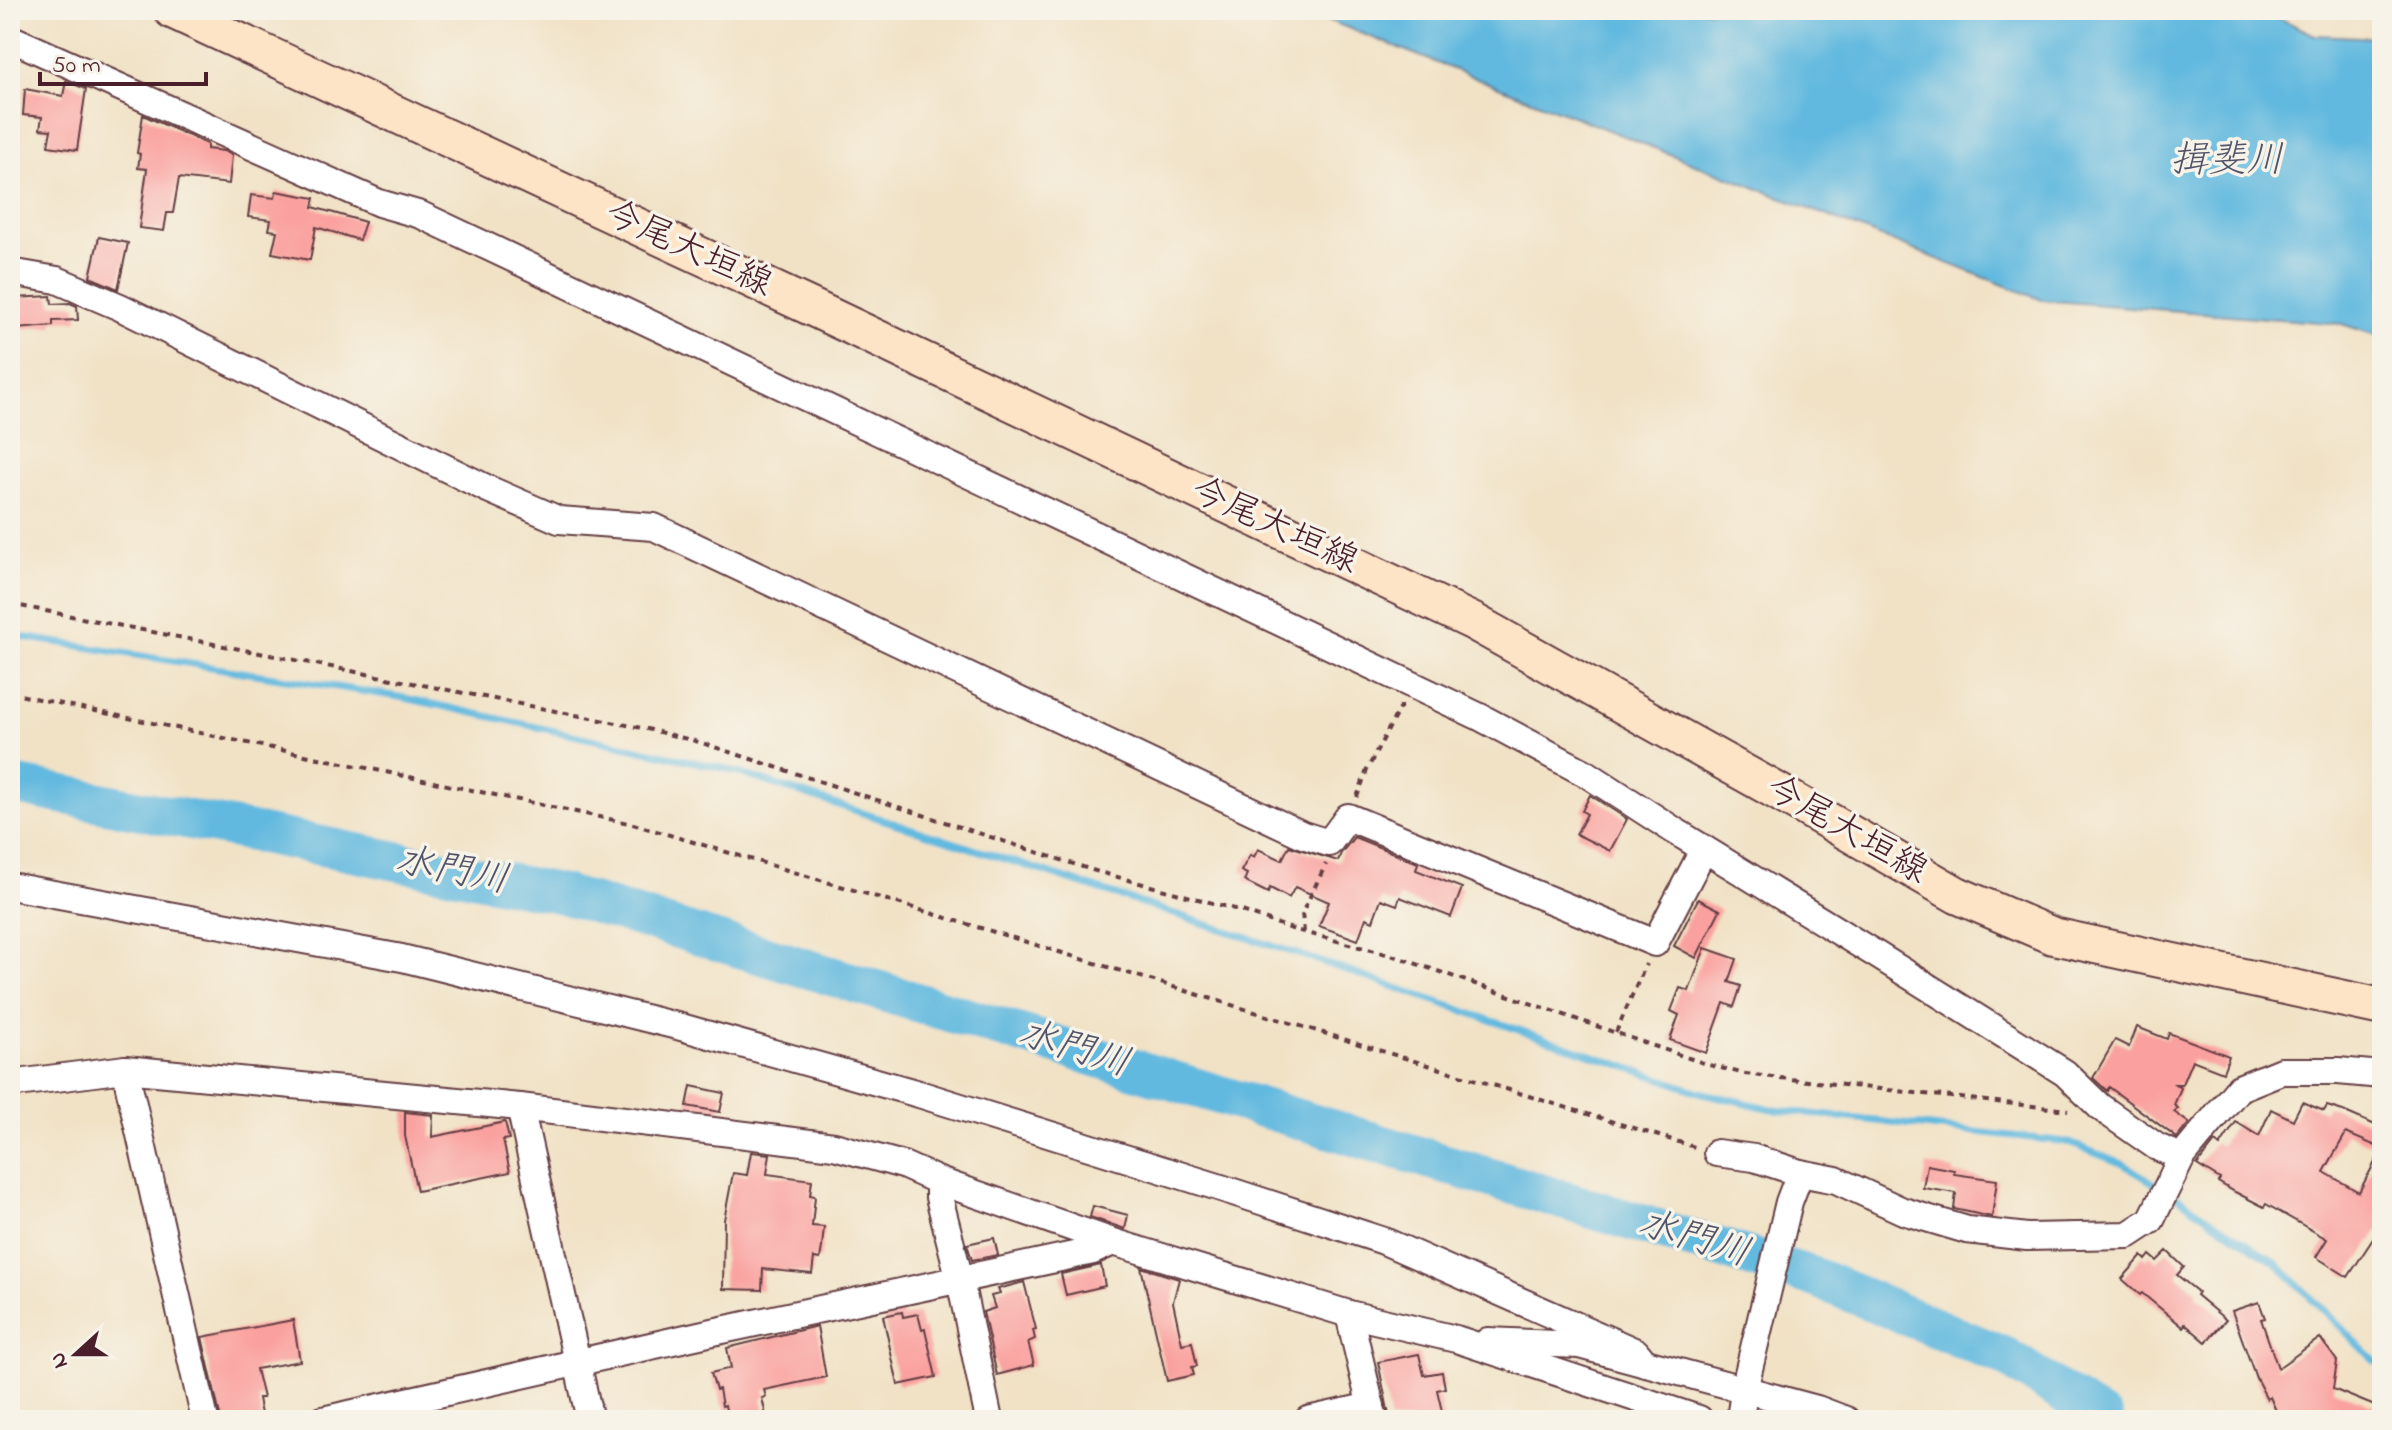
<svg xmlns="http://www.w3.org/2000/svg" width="2392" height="1430" viewBox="0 0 2392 1430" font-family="'Indie Flower','Klee One',sans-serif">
<rect width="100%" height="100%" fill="#f7f3e8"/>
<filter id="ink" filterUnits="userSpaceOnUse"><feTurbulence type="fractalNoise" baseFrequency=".0125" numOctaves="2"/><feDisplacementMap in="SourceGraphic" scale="16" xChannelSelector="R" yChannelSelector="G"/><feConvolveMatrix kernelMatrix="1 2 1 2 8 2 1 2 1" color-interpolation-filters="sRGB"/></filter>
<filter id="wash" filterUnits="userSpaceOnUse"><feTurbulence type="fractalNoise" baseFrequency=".006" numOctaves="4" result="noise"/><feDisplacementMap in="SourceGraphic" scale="32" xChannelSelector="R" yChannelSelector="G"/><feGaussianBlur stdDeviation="1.8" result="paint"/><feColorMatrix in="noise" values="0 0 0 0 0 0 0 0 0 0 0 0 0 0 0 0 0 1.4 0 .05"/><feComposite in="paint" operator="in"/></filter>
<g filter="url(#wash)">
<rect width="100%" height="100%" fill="#f1e2c6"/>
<!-- water -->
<polygon fill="#62b9df" stroke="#566c85" stroke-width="2" points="1302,10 2262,10 2315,35 2382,38 2382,337 2342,324 2042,300"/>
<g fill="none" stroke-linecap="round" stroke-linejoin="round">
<!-- stream -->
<g stroke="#62b9df" stroke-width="7">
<polyline points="10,635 405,698 727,769 1307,957 1699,1092 1776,1110 2067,1142 2123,1164 2160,1187"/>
<polyline points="2171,1193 2277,1264 2375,1361 2382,1363"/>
</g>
<!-- river -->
<polyline stroke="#62b9df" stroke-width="40" points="10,784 563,894 1811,1276 2006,1357 2104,1420"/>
</g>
<g id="blocks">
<!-- building -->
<g fill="#faa19f">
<polygon points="66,81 86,89 77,150 48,146 51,130 40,129 42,117 23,115 25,89 63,96"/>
<polygon points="143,115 207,144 207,149 224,151 232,155 229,184 179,178 173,213 167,213 164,231 139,228 147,169 138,168 140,154 137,153"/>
<polygon points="276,191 315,198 313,207 365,222 359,240 316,227 310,260 272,253 277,231 269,230 271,220 248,217 251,195 275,198"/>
<polygon points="99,237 128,243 118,289 90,277"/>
<polygon points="51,296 52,304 70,303 77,306 78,320 53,321 53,326 16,329 14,298"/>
<polygon points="1590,795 1627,819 1610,851 1576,834 1587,814 1582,811"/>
<polygon points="1354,837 1418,863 1416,870 1462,888 1451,917 1400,897 1397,905 1381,899 1373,921 1366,918 1358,940 1319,926 1329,902 1295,887 1289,898 1270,888 1268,893 1244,881 1247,874 1241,871 1250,855 1254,857 1258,849 1282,860 1289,846 1338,861 1341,853"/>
<polygon points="1698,899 1720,910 1696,958 1674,946"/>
<polygon points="1705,948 1737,959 1729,982 1741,986 1734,1007 1724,1003 1706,1053 1670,1040 1679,1015 1671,1011 1680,988 1689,991"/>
<polygon points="2137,1027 2167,1039 2169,1033 2229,1056 2223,1072 2192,1060 2182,1084 2175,1084 2181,1088 2174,1105 2178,1108 2174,1112 2189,1123 2177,1138 2109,1087 2107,1091 2093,1078 2115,1040 2129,1047"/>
<polygon points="691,1086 724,1093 720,1112 687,1106"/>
<polygon points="2302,1102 2324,1111 2327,1106 2343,1111 2382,1128 2382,1137 2378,1147 2346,1133 2324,1172 2359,1192 2382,1149 2382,1225 2348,1277 2316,1257 2327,1239 2266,1204 2264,1207 2235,1192 2218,1182 2220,1179 2197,1165 2215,1142 2220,1146 2236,1122 2259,1136 2271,1109 2293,1120"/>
<polygon points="405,1112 433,1115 432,1137 505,1122 509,1139 503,1140 510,1172 417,1191 405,1136"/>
<polygon points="751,1152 770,1154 767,1174 812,1180 810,1195 815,1196 812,1226 824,1227 822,1247 820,1259 814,1258 812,1274 763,1269 762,1290 723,1289 724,1220 733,1173 747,1175"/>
<polygon points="1927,1165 1954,1170 1954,1174 1997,1180 1992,1217 1954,1209 1956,1193 1923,1188"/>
<polygon points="1093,1206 1128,1215 1125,1229 1090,1217"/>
<polygon points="994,1238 998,1255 972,1260 967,1244"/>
<polygon points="2167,1251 2184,1267 2177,1275 2198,1292 2196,1295 2226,1320 2206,1342 2185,1324 2183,1327 2142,1293 2140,1295 2122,1279 2142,1256 2146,1260 2150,1255 2157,1261"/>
<polygon points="1101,1265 1105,1286 1066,1295 1061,1274"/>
<polygon points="1141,1267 1179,1279 1173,1302 1182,1344 1192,1342 1197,1366 1192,1367 1194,1375 1167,1381"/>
<polygon points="1024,1282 1036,1329 1033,1330 1035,1339 1028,1342 1034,1365 997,1375 983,1312 995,1308 991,1296 1000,1294 998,1289"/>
<polygon points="2259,1302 2265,1318 2261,1319 2278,1368 2320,1338 2337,1361 2333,1389 2382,1409 2382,1420 2339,1420 2277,1413 2270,1397 2267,1399 2256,1378 2232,1311"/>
<polygon points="902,1312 903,1317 918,1314 922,1330 925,1329 936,1377 898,1385 883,1316"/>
<polygon points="293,1320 300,1361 256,1369 263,1398 258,1398 262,1420 221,1420 202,1337"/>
<polygon points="817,1326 826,1377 764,1390 766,1397 762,1398 767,1420 728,1420 725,1405 722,1406 719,1389 716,1390 711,1373 731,1368 727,1348"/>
<polygon points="1419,1354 1424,1375 1442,1372 1445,1388 1437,1390 1444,1420 1390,1420 1378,1362"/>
</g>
</g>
</g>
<g filter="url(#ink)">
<use href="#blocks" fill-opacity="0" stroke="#633c42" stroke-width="2"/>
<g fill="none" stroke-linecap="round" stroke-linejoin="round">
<defs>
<g id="street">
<polyline points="10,38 379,203 421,215 1480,717 1587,774 1675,831 1877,955 2065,1073 2100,1107 2157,1147 2182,1157"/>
<polyline points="10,272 57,280 120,307 488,489 559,520 654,527 1303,835 1329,843 1348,817 1655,943 1704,849"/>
<polyline points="10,886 402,958 681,1027 919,1094 1218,1187 1384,1241 1636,1352 1645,1363"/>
<polyline points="125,1069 205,1420"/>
<polyline points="10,1084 125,1069 520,1107 834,1146 903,1165 939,1181 1113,1242 1349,1314 1456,1339 1699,1419"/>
<polyline points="520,1107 590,1420"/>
<polyline points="1717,1153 1754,1158 1800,1173 1836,1180 1903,1211 1967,1230 2027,1237 2128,1235 2151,1220 2182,1157 2239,1088 2281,1071 2338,1071 2382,1075"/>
<polyline points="939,1181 939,1197 960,1280 989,1420"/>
<polyline points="1349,1314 1374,1420"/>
<polyline points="1488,1341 1579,1345 1817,1409 1846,1420"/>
<polyline points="323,1420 708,1333 1093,1251 1113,1242"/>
<polyline points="1308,1420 1371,1406"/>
<polyline points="1740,1420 1744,1390 1789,1202 1800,1173"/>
</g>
<polyline id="secondary" points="172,10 813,308 1474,622 1773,789 1957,895 2053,936 2382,1007"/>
</defs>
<!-- street casing -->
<use href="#street" stroke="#633c42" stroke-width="30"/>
<!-- secondary casing -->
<use href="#secondary" stroke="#633c42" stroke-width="40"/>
<!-- path -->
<g stroke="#633c42" stroke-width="4" stroke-dasharray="6 6" stroke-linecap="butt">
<polyline points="10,604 647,729 699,742 1092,870 1242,911 1292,929 1394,956 1709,1065 1745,1074 2068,1110"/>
<polyline points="10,693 633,824 994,932 1695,1147"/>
<polyline points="1357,797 1367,770 1400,707 1403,707"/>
<polyline points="1304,932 1302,913 1326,864"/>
<polyline points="1616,1032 1646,964"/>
</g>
<!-- street -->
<use href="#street" stroke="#fff" stroke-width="26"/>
<!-- secondary -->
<use href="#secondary" stroke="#fee4c6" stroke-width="36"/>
</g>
</g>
<g text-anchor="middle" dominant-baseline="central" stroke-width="7" stroke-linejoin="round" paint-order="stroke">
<!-- street labels -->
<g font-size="36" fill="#4a1f2b" stroke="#f7f3e8">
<text transform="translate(688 250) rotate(25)">今尾大垣線</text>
<text transform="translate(1274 527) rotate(25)">今尾大垣線</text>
<text transform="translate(1846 831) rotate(30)">今尾大垣線</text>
</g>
<!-- water labels -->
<g font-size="38" font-style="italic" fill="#52556a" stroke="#f7f3e8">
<text x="2227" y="162">揖斐川</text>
<text transform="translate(452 872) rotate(11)">水門川</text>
<text transform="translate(1074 1050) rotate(17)">水門川</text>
<text transform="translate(1694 1240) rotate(17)">水門川</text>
</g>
</g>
<!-- margin -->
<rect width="2392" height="1430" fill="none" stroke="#f7f3e8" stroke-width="40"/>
<!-- north arrow -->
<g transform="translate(76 1354) rotate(249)" stroke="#f7f3e8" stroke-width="6" paint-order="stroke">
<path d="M0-6L14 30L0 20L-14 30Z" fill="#4a1f2b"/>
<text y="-12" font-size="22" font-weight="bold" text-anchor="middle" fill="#4a1f2b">N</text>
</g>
<!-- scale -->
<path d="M40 72v12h166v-12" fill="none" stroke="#4a1f2b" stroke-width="4"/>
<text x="52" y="72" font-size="24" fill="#4a1f2b" stroke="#f7f3e8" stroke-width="6" paint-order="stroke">50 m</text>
</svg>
